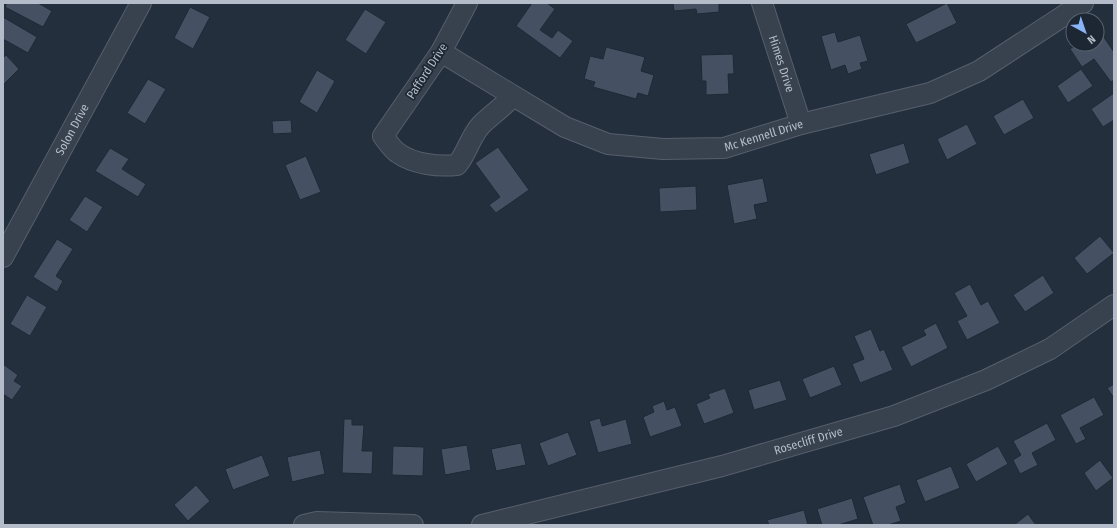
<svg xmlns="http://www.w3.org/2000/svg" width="1117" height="528" viewBox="0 0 1117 528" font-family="'Fira Sans Condensed',sans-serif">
<rect width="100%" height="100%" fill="#242f3e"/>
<!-- building -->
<g fill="#455162" stroke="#1f2835">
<polygon points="7,3 38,3 52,11 43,27 5,7"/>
<polygon points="532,3 547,3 555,9 540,30 552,38 558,30 573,41 560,58 516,26"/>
<polygon points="673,3 719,3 719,12 697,14 696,9 674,11"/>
<polygon points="947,3 957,23 916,43 906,24"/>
<polygon points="190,7 210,17 193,49 174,38"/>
<polygon points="365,9 386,22 366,54 345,40"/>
<polygon points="3,17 37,37 28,53 3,39"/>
<polygon points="835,32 838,42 860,35 868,61 860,63 862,69 848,74 845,65 831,70 821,36"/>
<polygon points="1103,36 1114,52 1114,80 1111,82 1094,59 1082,67 1070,49 1077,44 1097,44 1097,39"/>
<polygon points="606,47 645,57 641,71 654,75 648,96 638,93 636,99 593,87 595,82 584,79 590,56 603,59"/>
<polygon points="733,54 734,74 728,74 729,94 706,95 706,81 702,81 701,55"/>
<polygon points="6,55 19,69 3,85 3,58"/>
<polygon points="1081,69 1093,86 1068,103 1057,86"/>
<polygon points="317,70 335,81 317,113 299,102"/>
<polygon points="148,79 166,89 145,124 127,113"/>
<polygon points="1114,93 1114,120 1103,127 1091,109"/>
<polygon points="1023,99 1034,118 1004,135 993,116"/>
<polygon points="291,120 292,133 273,134 272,121"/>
<polygon points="967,124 977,144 947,160 937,139"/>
<polygon points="904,143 910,163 876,175 869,154"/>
<polygon points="498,147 529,190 496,213 489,205 500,197 475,163"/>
<polygon points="110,148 129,159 122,169 146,184 138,197 95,171"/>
<polygon points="306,156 321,192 300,200 285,165"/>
<polygon points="763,178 768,202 754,205 757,219 734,224 727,185"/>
<polygon points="696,186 697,210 660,212 659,188"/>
<polygon points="85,196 103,207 87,232 69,220"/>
<polygon points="1100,236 1114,253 1087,274 1074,258"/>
<polygon points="57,239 73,249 56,276 63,281 57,292 33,277"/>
<polygon points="1043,275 1054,293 1025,312 1013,295"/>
<polygon points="970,284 981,305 988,301 1000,323 967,340 957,321 967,316 954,293"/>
<polygon points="27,295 47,307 30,336 10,324"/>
<polygon points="936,323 948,348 911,367 901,347 926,335 923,330"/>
<polygon points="871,329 880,351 884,349 893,370 860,383 852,364 864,359 854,336"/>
<polygon points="3,364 18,375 14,381 22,386 12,400 3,394"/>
<polygon points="834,366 842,385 810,398 802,379"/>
<polygon points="780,380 787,400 754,410 748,390"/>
<polygon points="1114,384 1114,398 1107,388"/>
<polygon points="725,388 734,413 704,424 696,404 710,398 708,394"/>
<polygon points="1094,397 1104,415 1080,428 1086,439 1076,444 1060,415"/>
<polygon points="664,401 667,410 675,407 682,426 650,437 643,417 654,412 652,406"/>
<polygon points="600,418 602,426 626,419 632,444 598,453 589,421"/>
<polygon points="344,419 352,419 352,425 364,425 362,451 373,451 372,474 342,473"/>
<polygon points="1047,423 1056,440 1032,453 1038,465 1020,474 1013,460 1021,455 1013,441"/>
<polygon points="568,432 577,455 548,466 539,443"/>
<polygon points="521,443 526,465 496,471 491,449"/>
<polygon points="467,445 471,470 445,475 441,449"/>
<polygon points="393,446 424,447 423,476 392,475"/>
<polygon points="998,446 1008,464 976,482 966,464"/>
<polygon points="320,450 325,474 292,482 287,457"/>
<polygon points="262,455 270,476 233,490 225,469"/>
<polygon points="1100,460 1113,478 1096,491 1084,473"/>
<polygon points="951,466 960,488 925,502 916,480"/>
<polygon points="900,484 906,503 896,507 901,521 888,525 873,525 863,497"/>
<polygon points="196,485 210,501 188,521 174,505"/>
<polygon points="852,498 858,519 838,525 822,525 817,509"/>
<polygon points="804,510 808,525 769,525 767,520"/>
<polygon points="1028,514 1036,525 1014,525"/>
</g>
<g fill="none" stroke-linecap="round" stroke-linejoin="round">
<defs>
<g id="minor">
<path d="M467,3l-26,49 -58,84c4,5 9,13 15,17 15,11 40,14 59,12 10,-12 13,-28 24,-40 10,-10 21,-17 32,-29"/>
<path id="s1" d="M762,3l39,121"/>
<path id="s2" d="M441,52l124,75 43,17 55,5 61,-1 77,-24 129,-31 49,-22 104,-68"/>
<path id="s3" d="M3,257l138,-254"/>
<polyline points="304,525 317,522 413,525"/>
<path id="s4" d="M482,525l240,-59 172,-50 92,-36 64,-31 64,-44"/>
</g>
</defs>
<!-- minor casing -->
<use href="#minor" stroke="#565f6c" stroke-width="22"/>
<!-- minor -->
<use href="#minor" stroke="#38414e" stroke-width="20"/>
</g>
<g text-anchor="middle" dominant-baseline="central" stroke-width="3.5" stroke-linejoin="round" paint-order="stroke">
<!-- street labels -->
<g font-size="12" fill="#b4bcc9" stroke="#1d2633">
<text stroke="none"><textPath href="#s1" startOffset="64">Himes Drive</textPath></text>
<text transform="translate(427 71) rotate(-57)">Pafford Drive</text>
<text stroke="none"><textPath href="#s3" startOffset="145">Solon Drive</textPath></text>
<text stroke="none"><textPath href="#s2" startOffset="349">Mc Kennell Drive</textPath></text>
<text stroke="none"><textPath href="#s4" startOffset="337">Rosecliff Drive</textPath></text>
</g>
</g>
<!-- border -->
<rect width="1117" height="528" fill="none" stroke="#b4bcc9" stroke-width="8"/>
<!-- north arrow -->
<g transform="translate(1085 32) rotate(140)"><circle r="19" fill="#1d2633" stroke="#59626f"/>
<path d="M0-3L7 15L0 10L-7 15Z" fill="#8ab4f8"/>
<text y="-6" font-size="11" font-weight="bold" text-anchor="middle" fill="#b4bcc9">N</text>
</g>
</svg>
